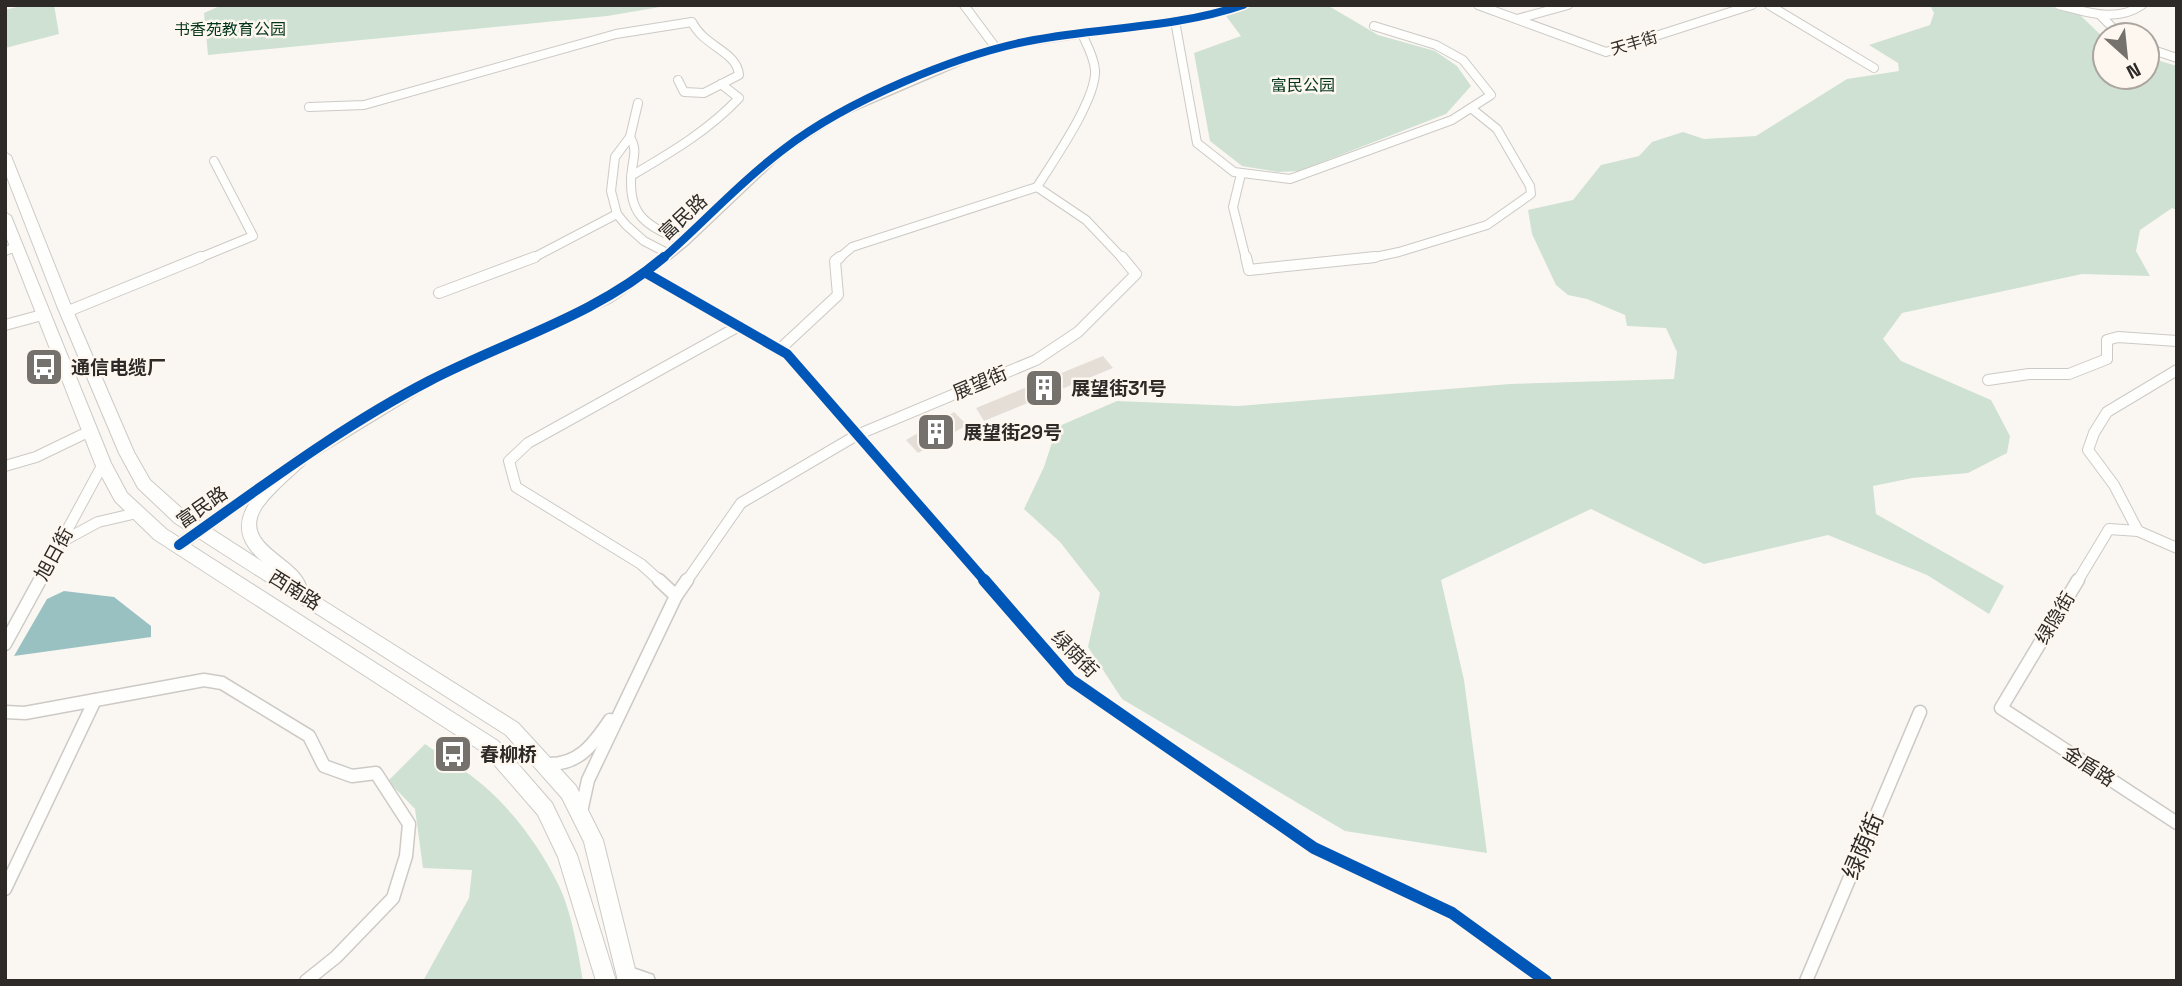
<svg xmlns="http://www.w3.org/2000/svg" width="2182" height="986" viewBox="0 0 2182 986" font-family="'Space Grotesk','Noto Sans SC',sans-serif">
<rect width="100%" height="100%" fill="#faf7f2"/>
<!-- green -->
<g fill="#cfe1d2">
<polygon points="24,5 54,5 59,34 5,48 5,10"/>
<polygon points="222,5 672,5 607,16 208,55 204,13"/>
<polygon points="1256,5 1327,5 1378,35 1435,51 1457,66 1471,86 1446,114 1299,171 1278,172 1242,166 1210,141 1194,53 1241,36 1226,16"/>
<polygon points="1930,5 2045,5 2080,15 2105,39 2105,77 2147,77 2147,57 2177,66 2177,210 2172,208 2140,230 2136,251 2150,276 2082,274 1902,313 1883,339 1901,361 1991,400 2010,436 2007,453 1968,473 1912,478 1873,486 1876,514 2004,586 1989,614 1927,575 1828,535 1704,564 1591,509 1441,580 1464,680 1487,853 1345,831 1122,699 1088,647 1100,593 1060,542 1024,509 1044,467 1057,427 1117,401 1238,406 1510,384 1674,379 1677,352 1666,328 1627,326 1625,315 1587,299 1568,295 1556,285 1532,234 1528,210 1573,200 1601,165 1639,156 1652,142 1683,132 1704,139 1756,136 1847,79 1899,71 1898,63 1869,45 1930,25 1934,13"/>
<path d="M425,744c17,12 36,23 53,37 32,26 61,64 79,101 14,26 21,69 26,99h-160l46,-83 3,-28 -49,-2 -8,-59 -27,-28z"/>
</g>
<!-- water -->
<polygon fill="#9ac1c2" points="64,591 114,597 151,626 151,637 14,656 47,599"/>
<!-- building -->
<g fill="#e5ded7">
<polygon points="1103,356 1113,368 984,421 976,408"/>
<polygon points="954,412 967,425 918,453 906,440"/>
</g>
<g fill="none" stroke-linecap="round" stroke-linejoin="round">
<defs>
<g id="minor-far2">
<polyline points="964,5 996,48"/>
<polyline points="1478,5 1606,52 1752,5"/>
<polyline points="1769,5 1874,68"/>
<path d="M2059,5c28,7 57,18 83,0"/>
<polyline points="2101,16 2120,35"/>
<polyline points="1517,19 1568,5"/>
<polyline points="1175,21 1197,143 1234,172 1290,179 1452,120 1491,95 1463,60 1436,45 1374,26"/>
<path d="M1082,34c5,11 12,23 13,36 2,29 -42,91 -58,117l49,33 37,39"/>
<polyline points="2147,48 2177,58"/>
<polyline points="638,103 630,137 615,157 611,191 617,214 626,225 644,241 669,254"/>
<path d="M309,107l55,-2 252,-71 76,-12c12,25 45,29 47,53l-35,18 -20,-1 -6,-12"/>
<path d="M630,137c7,12 4,18 2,32 -6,46 13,56 52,73"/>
<polyline points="1241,174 1233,207 1246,259"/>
<path d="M631,176c39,-23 77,-45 108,-78l-18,-14"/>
<polyline points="5,251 16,247"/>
<polyline points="197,259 253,236 214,161"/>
<polyline points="531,259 617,214"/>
<polyline points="838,259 852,247 1037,187"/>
<polyline points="1366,259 1399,252 1487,225 1531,194 1530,186 1497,129 1471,108"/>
</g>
<g id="minor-far1">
<polyline points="1246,257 1249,270 1375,257"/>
<polyline points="646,273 787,354 986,582"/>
<polyline points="439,293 535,257"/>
<polyline points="66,312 201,257"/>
<polyline points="5,325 42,315"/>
<polyline points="779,350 838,295 835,261 840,257"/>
<polyline points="1988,380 2029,374 2069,374 2107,359 2107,340 2118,337 2177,341"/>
<polyline points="5,466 36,457 90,431"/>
<polyline points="2138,531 2114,485 2088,450 2094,433 2107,412 2177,370"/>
<polyline points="63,541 98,522 137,513"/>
<polyline points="39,582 103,464"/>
<polyline points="661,582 641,564 516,487 509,461 528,443 739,326"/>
<polyline points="686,582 741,503 857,435 1036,360 1078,332 1136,274 1122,257"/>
<polyline points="2077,582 2109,529 2138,531 2177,548"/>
</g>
<g id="minor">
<polyline points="659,580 676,596"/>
<polyline points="984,580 1071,680 1314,848 1452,913 1546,981"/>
<polyline points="2078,580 2001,708 2177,823"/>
<polyline points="5,644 40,580"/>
<polyline points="5,712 25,713 204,680 222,683 309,736 324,766 352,776 376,773 409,824 406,856 393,898 336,957 306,981"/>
<path d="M545,764c33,2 48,-19 65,-44"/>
<polyline points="581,812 588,780 676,596 687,580"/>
<polyline points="5,889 95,700"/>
<polyline points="1806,981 1920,712"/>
</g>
<g id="tertiary">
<polygon points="1233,5 1247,5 1205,19 1005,48 968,61 840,116 785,152 688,244 650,275 611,302 433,384 297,467 293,469 287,464 289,461 425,378 603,296 642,271 680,240 779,148 834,112 962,57 1001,44 1204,14"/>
<polygon points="279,469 283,471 285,474 283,477 183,549 175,549 173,545 175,541"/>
<polygon points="627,966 653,975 655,981 621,980 619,974 621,968"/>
</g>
<g id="primary">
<path d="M5,152l6,4 60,150 63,146 16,28 37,33 76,49c-51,-41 2,-77 34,-108h10l3,4 -3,4c-13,13 -36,31 -46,47 -23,38 42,49 46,81l211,133 58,63 27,54 35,141h-20l-34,-139 -22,-44 -56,-63 -331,-212 -37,-35 -19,-35 -62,-147 -52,-134z"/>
<polygon points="5,212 11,216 111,463 127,493 166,529 498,741 552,803 577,855 616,981 596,981 558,857 538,815 484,753 154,539 115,501 95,464 5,234"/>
</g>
</defs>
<!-- minor-far2 casing -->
<use href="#minor-far2" stroke="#cdcac6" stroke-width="10"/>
<!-- minor-far1 casing -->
<use href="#minor-far1" stroke="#cdcac6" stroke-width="12"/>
<!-- minor casing -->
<use href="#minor" stroke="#cdcac6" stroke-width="15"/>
<!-- tertiary casing -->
<use href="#tertiary" stroke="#cdcac6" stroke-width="3"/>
<!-- primary casing -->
<use href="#primary" stroke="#cdcac6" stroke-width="2"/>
<!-- minor-far2 -->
<use href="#minor-far2" stroke="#fefefd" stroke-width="8"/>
<!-- minor-far1 -->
<use href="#minor-far1" stroke="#fefefd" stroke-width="10"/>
<!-- minor -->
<use href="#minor" stroke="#fefefd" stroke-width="12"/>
<!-- tertiary -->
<use href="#tertiary" fill="#fefefd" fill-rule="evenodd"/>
<!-- primary -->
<use href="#primary" fill="#fefefd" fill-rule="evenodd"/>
<defs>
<path id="cycleway-far2" d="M662,259c41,-36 78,-77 122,-110 62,-48 174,-95 250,-109 69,-13 142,-12 209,-35"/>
<g id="cycleway-far1">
<polyline points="646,273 787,354 986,582"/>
<path d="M179,545c81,-57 161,-118 250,-164 79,-41 166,-65 235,-124"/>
</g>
<polyline id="cycleway" points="984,580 1071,680 1314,848 1452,913 1546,981"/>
</defs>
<!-- cycleway-far2 casing -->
<use href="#cycleway-far2" stroke="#fef7ef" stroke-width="11"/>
<!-- cycleway-far1 casing -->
<use href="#cycleway-far1" stroke="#fef7ef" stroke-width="14"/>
<!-- cycleway casing -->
<use href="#cycleway" stroke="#fef7ef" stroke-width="17"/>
<!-- cycleway-far2 -->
<use href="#cycleway-far2" stroke="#0057b8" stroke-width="8"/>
<!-- cycleway-far1 -->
<use href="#cycleway-far1" stroke="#0057b8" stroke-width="10"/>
<!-- cycleway -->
<use href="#cycleway" stroke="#0057b8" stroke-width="12"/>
</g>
<!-- icons -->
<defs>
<symbol id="bus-square" viewBox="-11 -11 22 22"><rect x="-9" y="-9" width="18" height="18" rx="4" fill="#75726e" stroke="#fef7ef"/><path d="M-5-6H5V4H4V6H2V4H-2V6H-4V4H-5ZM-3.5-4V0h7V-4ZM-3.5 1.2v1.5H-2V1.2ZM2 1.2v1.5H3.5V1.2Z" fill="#fff"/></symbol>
<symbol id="building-square" viewBox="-11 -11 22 22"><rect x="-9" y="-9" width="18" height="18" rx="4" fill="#75726e" stroke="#fef7ef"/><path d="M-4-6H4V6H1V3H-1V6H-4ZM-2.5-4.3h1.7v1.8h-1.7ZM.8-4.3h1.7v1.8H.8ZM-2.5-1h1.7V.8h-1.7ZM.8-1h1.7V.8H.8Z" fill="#fff"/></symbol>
</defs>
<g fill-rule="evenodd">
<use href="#bus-square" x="22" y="345" width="44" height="44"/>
<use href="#building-square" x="1022" y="366" width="44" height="44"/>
<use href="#building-square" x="914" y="410" width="44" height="44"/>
<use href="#bus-square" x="431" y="732" width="44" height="44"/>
</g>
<g text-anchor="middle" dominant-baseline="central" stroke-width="5" stroke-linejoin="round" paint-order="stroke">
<!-- far-park labels -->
<g font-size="16" fill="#00351b" stroke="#fef7ef">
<text x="230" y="29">书香苑教育公园</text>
<text x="1303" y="85">富民公园</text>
</g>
<!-- far-street labels -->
<g font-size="16" fill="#2e2a27" stroke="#fef7ef">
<text transform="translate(1634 43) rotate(-16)">天丰街</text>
</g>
<!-- street labels -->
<g font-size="19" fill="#2e2a27" stroke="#fef7ef">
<text transform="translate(683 217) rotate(-43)">富民路</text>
<text transform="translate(980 383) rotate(-23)">展望街</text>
<text transform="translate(202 507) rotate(-35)">富民路</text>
<text transform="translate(54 554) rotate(-61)">旭日街</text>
<text transform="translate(295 590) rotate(32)">西南路</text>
<text transform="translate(2055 618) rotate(-59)">绿隐街</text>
<text transform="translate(1075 654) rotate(45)">绿荫街</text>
<text transform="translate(2089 766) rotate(33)">金盾路</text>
</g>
<!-- poi labels -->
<g font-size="19" font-weight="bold" fill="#2e2a27" stroke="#fef7ef" text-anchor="start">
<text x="71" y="367">通信电缆厂</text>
<text x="1071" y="388">展望街31号</text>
<text x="963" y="432">展望街29号</text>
<text x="480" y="754">春柳桥</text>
</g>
<!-- near-street labels -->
<g font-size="23" fill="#2e2a27" stroke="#fef7ef">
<text transform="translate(1863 846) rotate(-67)">绿荫街</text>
</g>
</g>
<!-- border -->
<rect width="2182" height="986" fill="none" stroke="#2e2a27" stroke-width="14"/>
<!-- north arrow -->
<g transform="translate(2126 56) rotate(153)"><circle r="33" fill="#fef7ef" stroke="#aba59f" stroke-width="2"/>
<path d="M0-5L12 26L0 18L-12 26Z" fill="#75726e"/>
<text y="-10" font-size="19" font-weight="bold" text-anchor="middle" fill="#2e2a27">N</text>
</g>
</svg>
